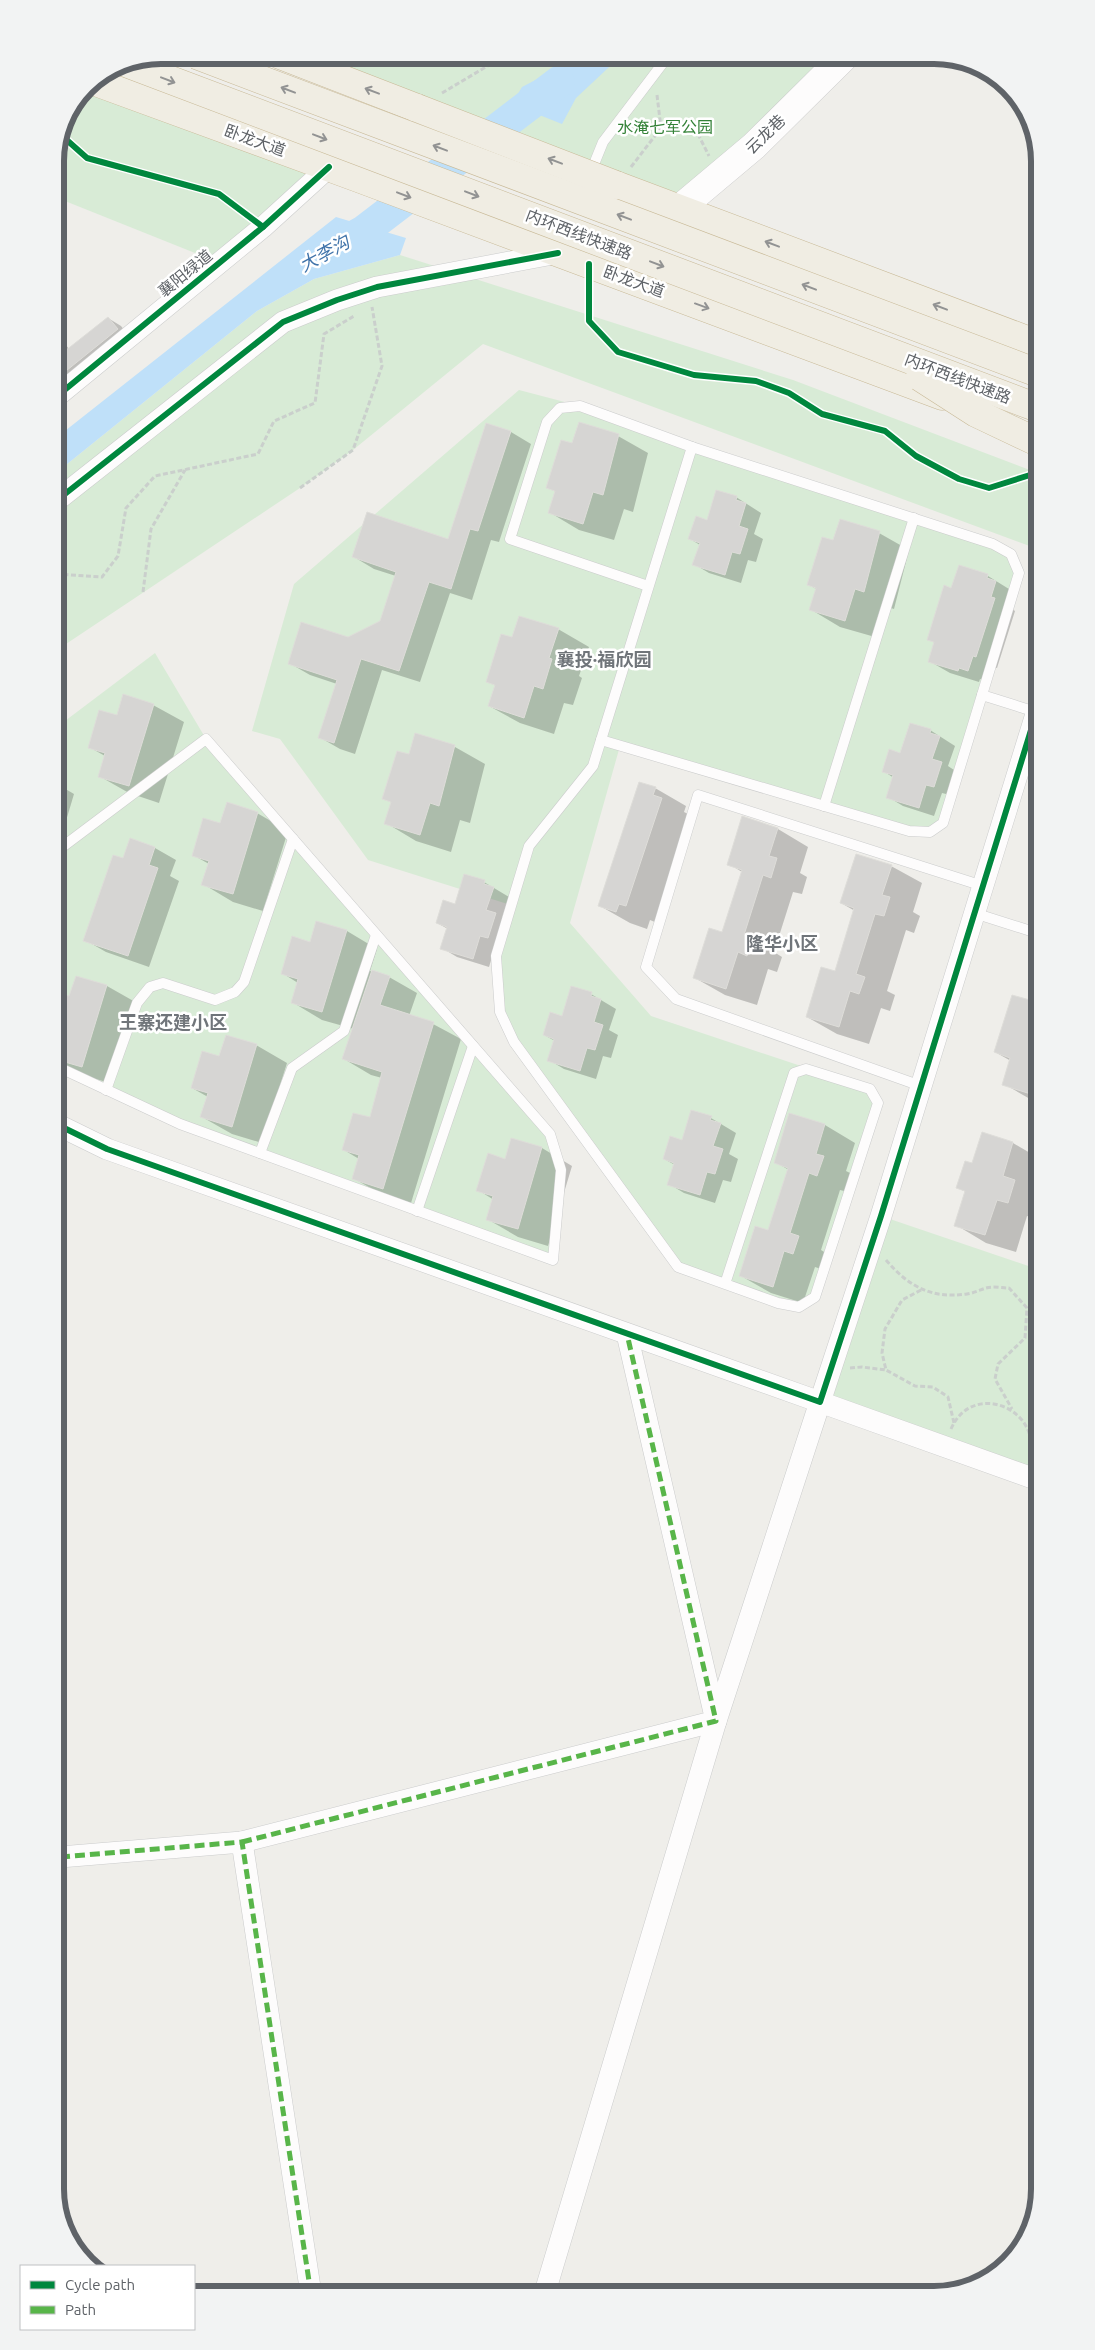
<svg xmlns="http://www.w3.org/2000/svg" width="1095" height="2350" viewBox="0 0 1095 2350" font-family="Ubuntu,'Noto Sans SC',sans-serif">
<rect width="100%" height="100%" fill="#efeeea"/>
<!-- green -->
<g fill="#d8ebd6">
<polygon points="280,55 846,55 679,209"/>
<polygon points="86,86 329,167 220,263 55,197 55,154 63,120"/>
<polygon points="400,255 793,380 1035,472 1035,548 483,344 353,450 300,488 57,650 56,473 257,311 314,279"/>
<polygon points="519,390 580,406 1011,554 1019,573 943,823 930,832 620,746 570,923 651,1016 870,1089 878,1103 815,1297 799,1307 678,1267 514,1042 500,1012 496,956 511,905 368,860 280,739 252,731 294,584"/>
<polygon points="155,653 206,739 550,1134 561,1170 553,1260 180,1124 58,1067 57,727"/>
<polygon points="881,1216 1037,1269 1038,1480 820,1402"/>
</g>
<!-- water -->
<g fill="#bfe0f9">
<polygon points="577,55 622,55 576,98 562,124 512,104 522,87 568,63"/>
<polygon points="336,217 406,238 400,255 314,279 257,311 56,473 56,438"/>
</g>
<!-- shadow -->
<g fill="#0003">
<polygon points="108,318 121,326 130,337 56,397 56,332 69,349"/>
<polygon points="511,432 531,444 499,542 491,540 472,600 450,593 420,682 382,670 355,754 340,749 319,737 337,684 310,675 289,663 348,639 381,622 396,576 374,569 354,557 449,540"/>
<polygon points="618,436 648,453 633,512 624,509 614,540 579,530 549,512 556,492 547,487 573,445"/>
<polygon points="736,497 761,513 754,534 763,539 756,562 748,560 741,583 709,573 694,564 700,545 690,539"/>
<polygon points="879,533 909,550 894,609 885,606 875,637 840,627 810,609 816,589 808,584 834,542"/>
<polygon points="959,566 988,576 1017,594 1012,609 1015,611 997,668 993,667 989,682 980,679 979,682 950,673 929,661 935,643 928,639 952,589"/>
<polygon points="558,629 589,647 579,676 582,678 573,705 564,703 554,734 520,723 489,706 496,686 487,681"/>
<polygon points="153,705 184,722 159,803 129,793 99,776 105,756 89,747 117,717"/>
<polygon points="930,730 955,746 948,766 957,772 950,795 942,793 934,816 903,806 888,797 894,778 883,771"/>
<polygon points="416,735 455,747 485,764 470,823 460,820 451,852 416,841 386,823 392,803 384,798 409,756"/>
<polygon points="57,784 74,794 57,851"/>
<polygon points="655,788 686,806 684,812 692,816 657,923 650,920 647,929 630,923 600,906"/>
<polygon points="257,813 288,831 263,911 233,902 203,884 209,864 193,855 221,825"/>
<polygon points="743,818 778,829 808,847 800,873 807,877 802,894 793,892 774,952 782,957 777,972 768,969 757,1005 725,995 695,978 723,934 742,872 729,864"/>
<polygon points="130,840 155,848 176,860 170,876 179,881 149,967 106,952 85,940 123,860"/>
<polygon points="891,866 922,883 913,912 920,916 914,933 906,930 887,991 895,995 890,1011 881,1008 869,1044 837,1034 807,1017 836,973 855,911 841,903"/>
<polygon points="484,882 509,897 502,918 511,923 504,946 496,944 489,967 457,957 442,948 448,929 437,923"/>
<polygon points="347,931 377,949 370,971 389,977 417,993 409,1016 433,1024 461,1039 411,1203 381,1194 353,1178 359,1159 344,1150 370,1119 382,1078 371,1075 344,1059 354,1029 322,1020 292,1002 298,983 282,973 310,943"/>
<polygon points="1035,985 1037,986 1037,1103 1004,1084 1011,1061 995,1052 1030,1002"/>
<polygon points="107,986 137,1003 113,1084 82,1075 58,1060 57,994 70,998"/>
<polygon points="591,994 616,1009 609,1030 618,1035 611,1058 603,1056 596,1079 564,1069 549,1060 555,1041 544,1035"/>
<polygon points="256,1045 287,1063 262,1143 232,1134 202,1117 208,1097 192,1088 220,1058"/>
<polygon points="790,1114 825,1125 855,1143 846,1171 854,1175 848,1192 840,1190 821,1250 829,1255 824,1270 815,1267 803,1303 771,1293 741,1276 769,1232 789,1170 775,1162"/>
<polygon points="711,1118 736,1133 729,1154 738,1159 731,1182 723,1180 715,1203 684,1193 669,1184 675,1165 664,1159"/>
<polygon points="983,1134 1013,1143 1037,1157 1037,1180 1033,1192 1037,1194 1037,1219 1027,1216 1016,1252 986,1243 956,1225 966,1192 958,1188 973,1165"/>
<polygon points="512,1139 542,1148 572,1166 548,1246 518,1237 487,1219 494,1200 478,1190 506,1160"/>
</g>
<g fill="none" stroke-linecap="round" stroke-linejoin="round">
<!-- river -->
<polyline stroke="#bfe0f9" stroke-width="32" points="333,248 364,231 559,82"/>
</g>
<!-- building -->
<g fill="#d6d5d3" stroke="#deddd9">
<polygon points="108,317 118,329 56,379 56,340 65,351"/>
<polygon points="579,422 619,434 603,495 593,492 583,524 548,513 555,491 546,488 561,440 572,443"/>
<polygon points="486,423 511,431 478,531 470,529 451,589 429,582 399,671 361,659 334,743 318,738 337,680 288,664 301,622 348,637 380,621 396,572 352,557 367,512 448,539"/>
<polygon points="716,490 737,496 736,500 746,503 739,526 748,529 740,554 732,552 725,575 692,565 700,543 688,539 696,516 707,520"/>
<polygon points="840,519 880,531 864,592 855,589 845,621 809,610 816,588 807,585 822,537 833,540"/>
<polygon points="959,565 988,574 987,578 996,581 991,597 995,598 976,657 973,656 968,671 959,668 958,671 928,662 934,642 927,640 944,585 951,588"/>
<polygon points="519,616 559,628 549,658 552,659 543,689 534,686 524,718 488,706 495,685 486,682 501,634 512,637"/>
<polygon points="123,694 154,704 129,786 98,777 105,753 88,748 99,710 117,715"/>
<polygon points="910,723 931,729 930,733 940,736 932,759 942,762 934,787 926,785 919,808 886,798 893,775 882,772 889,749 900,753"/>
<polygon points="415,733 455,745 439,806 430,803 420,835 384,824 391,802 382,799 397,751 409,754"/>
<polygon points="639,782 656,787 653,795 662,798 626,906 619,904 616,912 598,906"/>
<polygon points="227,802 258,812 233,894 201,885 209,861 192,856 203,818 220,823"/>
<polygon points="742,816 778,828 769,856 777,858 771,878 763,875 744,935 752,938 747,956 738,952 726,989 693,978 709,928 722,932 742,870 727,865"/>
<polygon points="130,838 155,847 149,865 158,868 128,956 83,941 113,855 123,858"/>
<polygon points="856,854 892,865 882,895 890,897 884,916 875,914 856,974 865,977 859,994 850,991 839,1027 806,1017 821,967 835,971 854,908 840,903"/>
<polygon points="464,874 485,880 484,884 494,887 486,910 496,913 488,938 480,936 473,959 440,949 447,927 436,923 443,900 455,904"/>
<polygon points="316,921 347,930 322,1012 291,1003 298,979 281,974 292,936 310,942"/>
<polygon points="372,970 390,976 380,1005 434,1022 383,1189 352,1179 359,1155 342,1150 353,1113 370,1117 382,1072 342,1059"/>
<polygon points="76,976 107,985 82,1067 58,1060 57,993 69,996"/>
<polygon points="571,986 592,992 591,996 601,999 594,1022 603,1025 595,1050 587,1048 580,1071 547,1061 554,1039 543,1035 550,1012 562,1016"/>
<polygon points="1012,995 1037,1002 1037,1085 1034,1095 1002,1085 1010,1058 994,1052"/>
<polygon points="226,1035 257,1044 232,1127 200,1117 208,1093 191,1088 202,1051 219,1056"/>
<polygon points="691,1110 712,1116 710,1120 721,1123 713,1146 723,1149 715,1174 707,1172 700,1195 667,1185 674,1163 663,1159 670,1136 682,1140"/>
<polygon points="789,1113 825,1124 816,1154 824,1156 817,1176 809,1173 790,1233 799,1236 793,1254 784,1251 773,1287 739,1276 755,1226 768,1230 788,1168 774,1163"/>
<polygon points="982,1132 1013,1142 1003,1176 1015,1180 1008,1203 997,1200 985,1235 954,1226 965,1191 956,1188 965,1161 972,1163"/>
<polygon points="511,1138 542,1147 518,1229 486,1220 493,1196 476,1191 488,1153 505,1159"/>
</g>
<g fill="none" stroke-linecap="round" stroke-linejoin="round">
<defs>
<g id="lane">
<polyline points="590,174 603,142 669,55"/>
<polyline points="648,586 510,539 547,422 560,408 580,406 692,447"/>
<polyline points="601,740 692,447 993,544 1011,554 1019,573 982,695"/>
<polyline points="824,806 914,518"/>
<polyline points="57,851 206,739 550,1134 561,1170 553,1260 180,1124 58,1067"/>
<polyline points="974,913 1037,933"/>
<polyline points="921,1086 676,999 646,967 698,795 983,886"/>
<polyline points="106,1090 137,1003 150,987 163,983 215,1000 235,992 244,982 293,839"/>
<polyline points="260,1153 292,1068 344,1031 376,935"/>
<polyline points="417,1211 473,1046"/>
<polyline points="725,1284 794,1073 806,1069 870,1089 878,1103 815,1297 799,1307 778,1303 678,1267 514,1042 500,1012 496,956 529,846 593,766 601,740 909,831 930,832 943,823 982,695 1036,712"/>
</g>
<g id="street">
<polyline points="56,397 263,227 329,167"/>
<polyline points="56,501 283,322 337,300 377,287 558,253"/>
<polyline points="58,1125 107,1149 820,1402 881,1216 1036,714"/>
<polyline points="242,1842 716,1721 627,1334"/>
<polyline points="60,1857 242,1842 311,2294"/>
<polyline points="545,2292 716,1721 820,1402 1038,1480"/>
</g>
<polyline id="secondary" points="679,209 754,146 846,55"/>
<g id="highway">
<polyline points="280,55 417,108"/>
<polyline points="93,81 358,178 942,396"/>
<polyline points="616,185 1035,343"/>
</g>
</defs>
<!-- lane casing -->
<use href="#lane" stroke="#cbcccc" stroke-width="11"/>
<!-- street casing -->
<use href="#street" stroke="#cbcccc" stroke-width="22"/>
<!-- secondary casing -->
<use href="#secondary" stroke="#cacacb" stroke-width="29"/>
<!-- highway casing -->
<use href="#highway" stroke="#c8b996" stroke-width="29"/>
<!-- path -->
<g stroke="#cacfcc" stroke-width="3" stroke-dasharray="5 2.5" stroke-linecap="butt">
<polyline points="442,93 506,55"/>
<polyline points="657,95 661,128 694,126 709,156"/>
<polyline points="631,167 661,128"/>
<polyline points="300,488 353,450 382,366 372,307"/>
<polyline points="56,574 102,577 118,556 126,508 155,476 258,454 274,421 315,403 324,334 354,316"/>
<polyline points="143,592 151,529 185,470"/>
<path d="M886,1260c23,27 46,39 81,34 7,-1 13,-4 19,-6 7,-2 16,0 23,0l18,20 -2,30 -27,26 -3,15 17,30"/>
<polyline points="921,1290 902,1300 885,1329 882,1353 886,1370 915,1386 933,1387 948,1397 954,1423"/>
<polyline points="850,1368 862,1367 886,1370"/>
<path d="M951,1429c21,-49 91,-21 79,29"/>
</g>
<!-- lane -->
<use href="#lane" stroke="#fdfcfc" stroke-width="10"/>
<!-- street -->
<use href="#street" stroke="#fdfcfc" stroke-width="21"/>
<!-- secondary -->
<use href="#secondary" stroke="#fdfcfc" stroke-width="28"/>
<!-- highway -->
<use href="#highway" stroke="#f0ede3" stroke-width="28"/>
<defs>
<g id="highway-bridge">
<polyline points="196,55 1035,372"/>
<polyline points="123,62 1035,407"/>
<polyline points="417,108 616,185"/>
<polyline points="920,377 976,413 1035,441"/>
</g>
</defs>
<!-- highway-bridge casing -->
<use href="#highway-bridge" stroke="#c8b996" stroke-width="29" stroke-linecap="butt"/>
<!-- highway-bridge -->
<use href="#highway-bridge" stroke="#f0ede3" stroke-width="28"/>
<!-- quiet -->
<g stroke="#58b549" stroke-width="5" stroke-dasharray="10 5" stroke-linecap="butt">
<polyline points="242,1842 716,1721 627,1334"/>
<polyline points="60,1857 242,1842 311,2294"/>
</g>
<defs>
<g id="cycleway">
<polyline points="60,134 87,158 219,194 263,227"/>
<polyline points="589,264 589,321 618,352 694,375 756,381 789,393 822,414 885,431 916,456 959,479 989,488 1030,475 1035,477"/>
<polyline points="56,397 263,227 329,167"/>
<polyline points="56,501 283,322 337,300 377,287 558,253"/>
<polyline points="58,1125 107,1149 820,1402 881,1216 1036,714"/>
</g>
</defs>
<!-- cycleway casing -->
<use href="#cycleway" stroke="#fff" stroke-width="9"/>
<!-- cycleway -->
<use href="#cycleway" stroke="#00873e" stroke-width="6"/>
</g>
<!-- one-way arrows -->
<defs><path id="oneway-shaft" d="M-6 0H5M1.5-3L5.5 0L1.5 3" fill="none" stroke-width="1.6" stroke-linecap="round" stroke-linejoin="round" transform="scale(1.25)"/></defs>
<g stroke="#929393">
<use href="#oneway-shaft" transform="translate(168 80) rotate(21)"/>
<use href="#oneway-shaft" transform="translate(288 90) rotate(-159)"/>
<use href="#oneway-shaft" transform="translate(372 91) rotate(-159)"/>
<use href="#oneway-shaft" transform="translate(320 137) rotate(21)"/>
<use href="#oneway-shaft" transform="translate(440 148) rotate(-159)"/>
<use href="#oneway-shaft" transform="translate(555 161) rotate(-159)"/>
<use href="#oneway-shaft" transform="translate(472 194) rotate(21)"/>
<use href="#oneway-shaft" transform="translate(404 195) rotate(21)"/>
<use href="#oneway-shaft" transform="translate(624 217) rotate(-159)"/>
<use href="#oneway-shaft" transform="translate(772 244) rotate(-159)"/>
<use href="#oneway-shaft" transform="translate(657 264) rotate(21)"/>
<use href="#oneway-shaft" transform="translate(809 287) rotate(-159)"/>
<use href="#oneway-shaft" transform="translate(702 306) rotate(20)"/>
<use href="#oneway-shaft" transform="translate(940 307) rotate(-159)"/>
</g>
<g text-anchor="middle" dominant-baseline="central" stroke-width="5" stroke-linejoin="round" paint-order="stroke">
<!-- park labels -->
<g font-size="16" fill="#348238" stroke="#fff">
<text x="665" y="127">水淹七军公园</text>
</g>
<!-- street labels -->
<g font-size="16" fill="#5f6368" stroke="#fff">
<text transform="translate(765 134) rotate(-44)">云龙巷</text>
<text transform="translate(255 140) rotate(20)">卧龙大道</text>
<text transform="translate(579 234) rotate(21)">内环西线快速路</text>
<text transform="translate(185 273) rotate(-39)">襄阳绿道</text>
<text transform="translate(634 281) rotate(20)">卧龙大道</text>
<text transform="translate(958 378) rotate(21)">内环西线快速路</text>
</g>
<!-- water labels -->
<g font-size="18" font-style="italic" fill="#4174aa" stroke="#fff">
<text transform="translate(324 253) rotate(-29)">大李沟</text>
</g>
<!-- neighbourhood labels -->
<g font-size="18" font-weight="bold" fill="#70757a" stroke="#fff">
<text x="604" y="659">襄投·福欣园</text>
<text x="782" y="943">隆华小区</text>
<text x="173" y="1022">王寨还建小区</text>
</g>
</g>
<!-- crop -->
<path d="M0 0H1095V2350H0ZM161 64H934A97 97 0 0 1 1031 161V2189A97 97 0 0 1 934 2286H161A97 97 0 0 1 64 2189V161A97 97 0 0 1 161 64Z" fill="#f2f3f3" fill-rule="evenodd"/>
<path fill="none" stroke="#5f6368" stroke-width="6" d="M161 64H934A97 97 0 0 1 1031 161V2189A97 97 0 0 1 934 2286H161A97 97 0 0 1 64 2189V161A97 97 0 0 1 161 64Z"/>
<!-- legend -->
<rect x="20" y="2265" width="175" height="65" fill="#ffffff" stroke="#bfc1c3"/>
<rect x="30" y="2281" width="25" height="8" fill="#00873e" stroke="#bfc1c3"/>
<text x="65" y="2290" font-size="15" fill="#5f6368">Cycle path</text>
<rect x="30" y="2306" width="25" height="8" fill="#58b549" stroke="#bfc1c3"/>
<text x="65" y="2315" font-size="15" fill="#5f6368">Path</text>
</svg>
